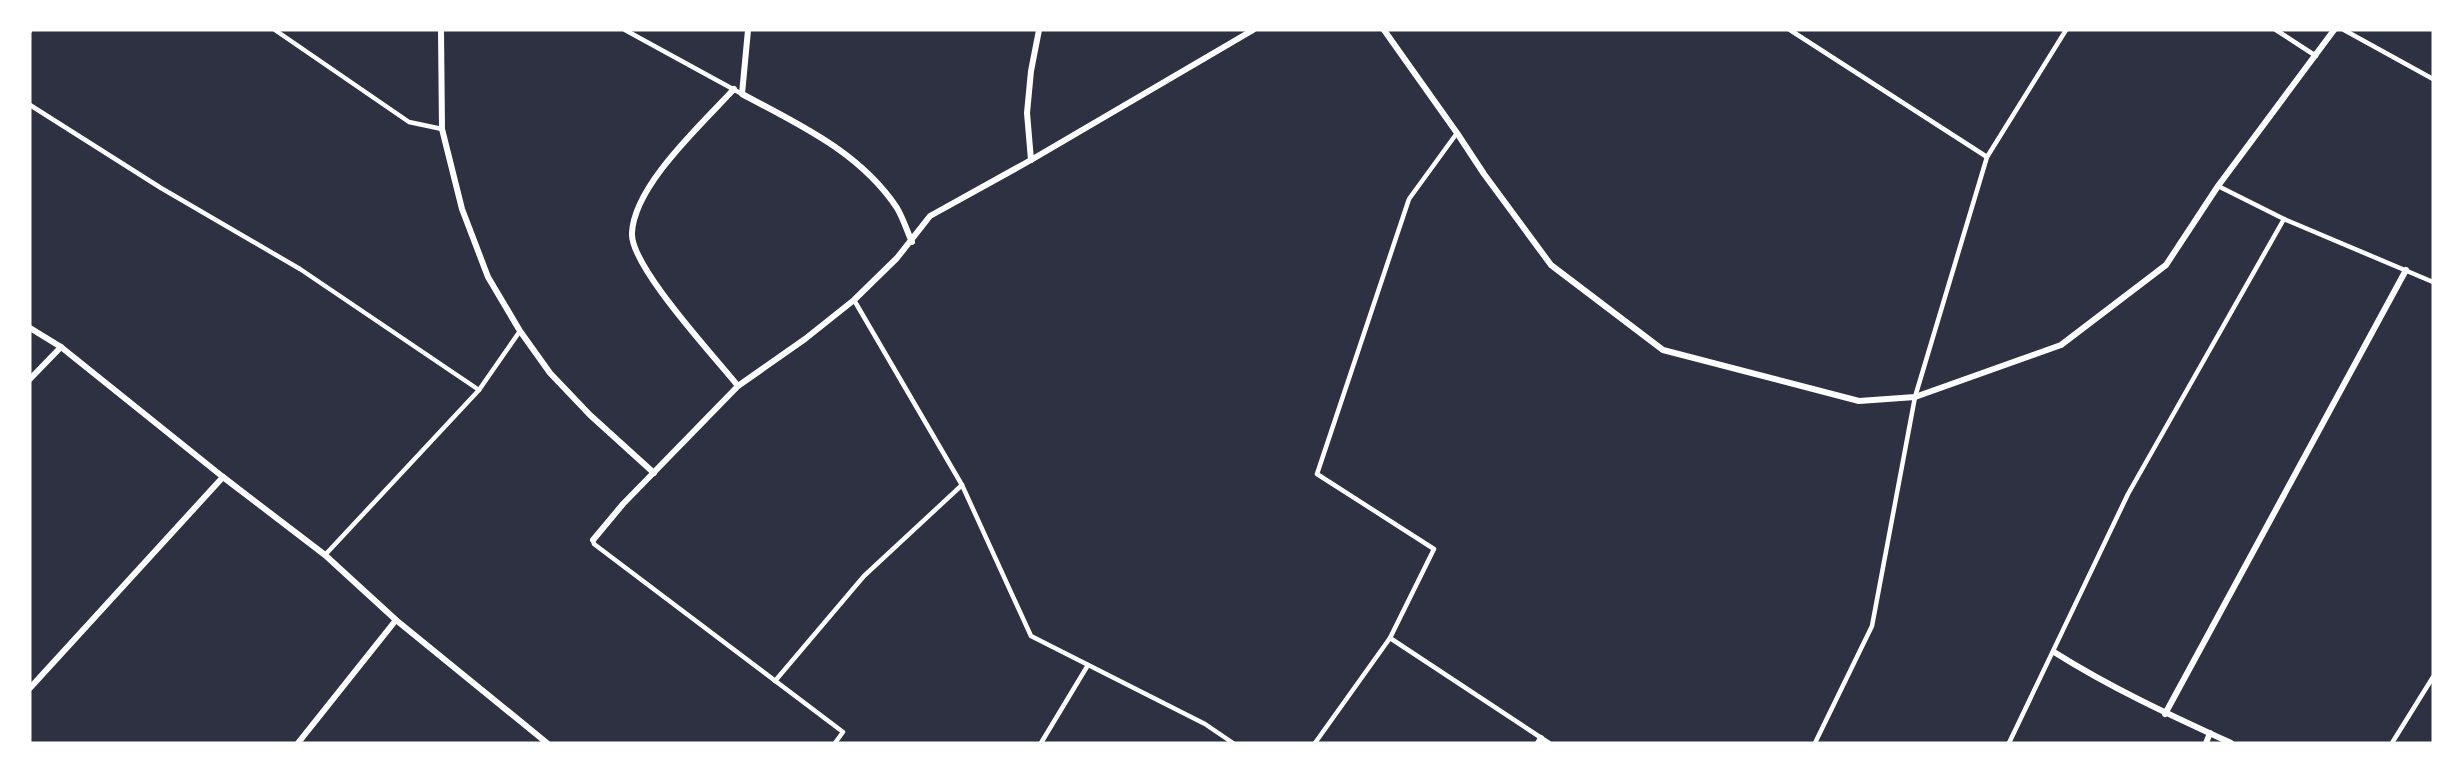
<svg xmlns="http://www.w3.org/2000/svg" width="2463" height="773" viewBox="0 0 2463 773" font-family="Montserrat,sans-serif">
<rect width="100%" height="100%" fill="#2d3142"/>
<g fill="none" stroke-linecap="round" stroke-linejoin="round">
<!-- service -->
<g stroke="#fff" stroke-width="4.5">
<polyline points="275,30 409,122 442,129"/>
<polyline points="625,30 742,94"/>
<polyline points="1790,30 1987,157"/>
<polyline points="2276,30 2316,56"/>
<polyline points="2344,30 2433,79"/>
<polyline points="30,31 30,30"/>
<polyline points="30,105 161,188 300,269 479,390"/>
<polyline points="2218,186 2284,219 2433,282"/>
<polyline points="854,300 962,485 1031,636 1205,724 1233,743"/>
<polyline points="593,540 594,544 843,732 835,743"/>
<polyline points="325,555 479,390 520,331"/>
<polyline points="1390,638 1549,743"/>
<polyline points="775,681 864,576 962,485"/>
<polyline points="1041,743 1088,665"/>
<polyline points="1315,743 1390,638 1434,549 1317,474 1409,199 1457,133"/>
<polyline points="1815,743 1872,626 1915,397 1987,157 2066,30"/>
<polyline points="2009,743 2128,494 2284,219"/>
<polyline points="2392,743 2433,677"/>
</g>
<!-- minor -->
<g stroke="#fff" stroke-width="6">
<polyline points="441,30 442,129 462,209 488,277 520,331 550,373 590,415 654,473"/>
<path d="M748,30l-6,64c56,30 118,58 155,114 6,10 10,23 15,34"/>
<polyline points="1384,30 1457,133 1484,174 1551,265 1663,350 1859,401 1915,397 2061,345 2166,265 2218,186 2334,30"/>
<path d="M734,89c-31,34 -100,96 -102,144 -2,33 83,124 106,153"/>
<polyline points="1031,160 1027,113 1031,71 1039,30"/>
<polyline points="30,328 61,347 223,477 325,555 396,620 547,743"/>
<polyline points="30,379 61,347"/>
<polyline points="593,540 623,504 738,386 805,339 854,300 897,258 930,216 1031,160 1253,30"/>
<path d="M2054,652c57,36 116,63 177,91"/>
<polyline points="30,688 223,477"/>
<polyline points="2165,714 2406,270"/>
<polyline points="298,743 396,620"/>
<polyline points="1538,743 1541,738"/>
<polyline points="2206,743 2210,733"/>
</g>
</g>
<!-- border -->
<rect width="2463" height="773" fill="none" stroke="#ffffff" stroke-width="63"/>
</svg>
